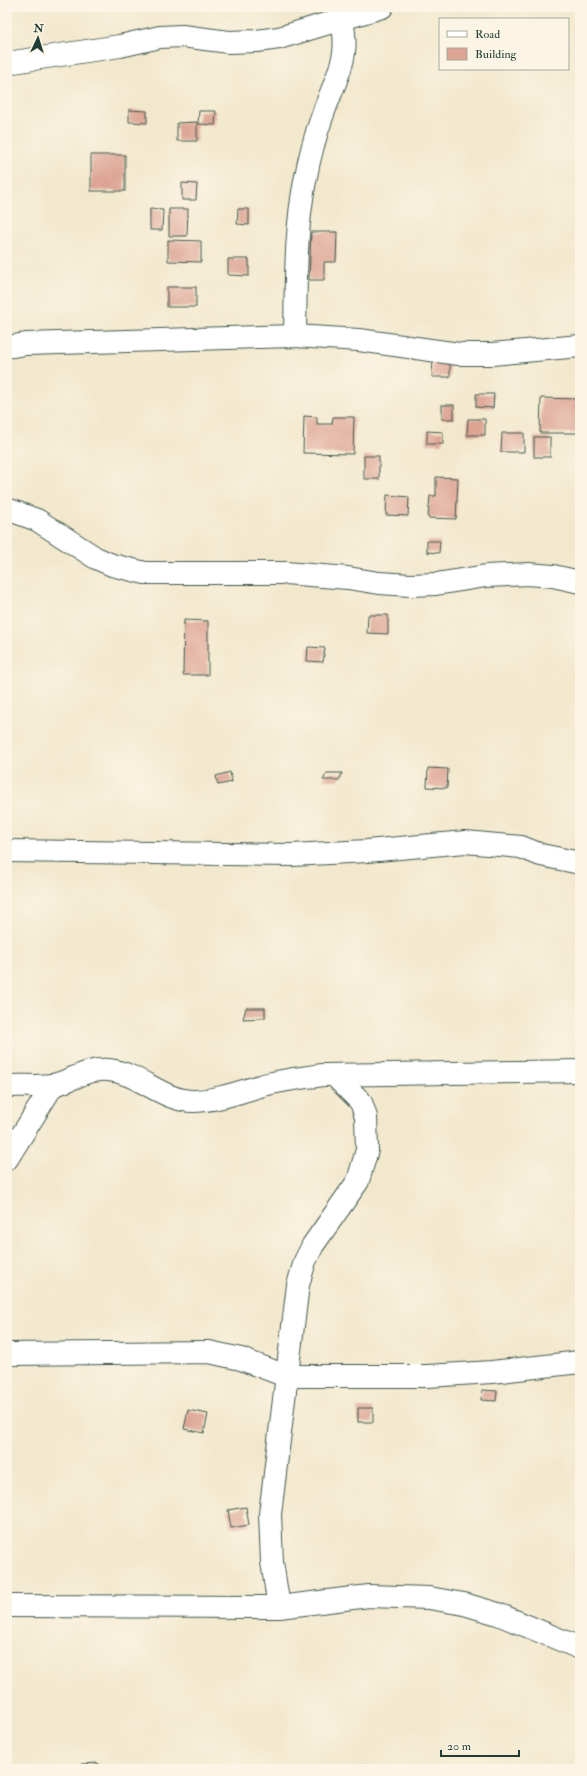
<svg xmlns="http://www.w3.org/2000/svg" width="587" height="1776" viewBox="0 0 587 1776" font-family="'IM FELL Double Pica',serif">
<rect width="100%" height="100%" fill="#fcf5e5"/>
<filter id="ink" filterUnits="userSpaceOnUse"><feTurbulence type="fractalNoise" baseFrequency=".025" numOctaves="2"/><feDisplacementMap in="SourceGraphic" scale="8" xChannelSelector="R" yChannelSelector="G"/><feConvolveMatrix kernelMatrix="1 2 1 2 8 2 1 2 1" color-interpolation-filters="sRGB"/></filter>
<filter id="wash" filterUnits="userSpaceOnUse"><feTurbulence type="fractalNoise" baseFrequency=".012" numOctaves="4" result="noise"/><feDisplacementMap in="SourceGraphic" scale="16" xChannelSelector="R" yChannelSelector="G"/><feGaussianBlur stdDeviation="0.9" result="paint"/><feColorMatrix in="noise" values="0 0 0 0 0 0 0 0 0 0 0 0 0 0 0 0 0 1.4 0 .05"/><feComposite in="paint" operator="in"/></filter>
<g filter="url(#wash)">
<rect width="100%" height="100%" fill="#f2e8cd"/>
<g id="blocks">
<!-- building -->
<g fill="#dda494">
<polygon points="129,110 147,111 147,123 129,122"/>
<polygon points="199,111 216,111 215,125 198,124"/>
<polygon points="197,122 197,141 177,141 177,123"/>
<rect x="91" y="155" width="34" height="36"/>
<polygon points="182,183 197,184 196,200 182,200"/>
<polygon points="150,209 163,210 162,230 150,230"/>
<polygon points="169,209 188,209 187,236 169,236"/>
<polygon points="238,209 249,209 249,225 237,224"/>
<polygon points="311,232 337,232 336,262 324,262 324,280 309,280"/>
<polygon points="168,240 201,241 201,262 168,261"/>
<polygon points="228,259 249,259 249,276 228,275"/>
<rect x="167" y="287" width="29" height="20"/>
<polygon points="433,360 450,361 450,377 432,377"/>
<polygon points="476,394 494,394 493,408 476,407"/>
<polygon points="541,398 580,399 580,433 540,433"/>
<rect x="442" y="405" width="12" height="14"/>
<polygon points="304,416 317,417 317,424 332,424 333,417 354,417 353,454 303,453"/>
<polygon points="468,419 485,419 485,435 467,435"/>
<polygon points="427,431 443,432 443,444 427,444"/>
<polygon points="502,433 524,433 524,452 501,452"/>
<rect x="534" y="437" width="16" height="20"/>
<rect x="364" y="456" width="15" height="23"/>
<polygon points="436,477 458,478 456,519 428,518 430,496 436,496"/>
<polygon points="387,495 409,497 408,516 386,515"/>
<polygon points="427,541 440,541 439,553 427,552"/>
<polygon points="368,615 388,615 388,634 367,633"/>
<polygon points="184,620 208,621 208,675 183,675"/>
<polygon points="308,647 325,648 323,662 307,661"/>
<polygon points="428,768 448,769 447,788 427,787"/>
<polygon points="230,772 232,782 218,785 216,776"/>
<polygon points="327,773 342,773 339,780 323,780"/>
<polygon points="246,1008 265,1008 265,1018 243,1019"/>
<polygon points="482,1390 497,1391 496,1401 481,1400"/>
<rect x="358" y="1408" width="15" height="14"/>
<polygon points="188,1410 208,1414 204,1433 184,1429"/>
<polygon points="246,1507 249,1525 231,1528 228,1510"/>
<polygon points="98,1763 99,1769 83,1769 82,1764"/>
</g>
</g>
</g>
<g filter="url(#ink)">
<use href="#blocks" fill-opacity="0" stroke="#3f574b" stroke-width="1"/>
<g fill="none" stroke-linecap="round" stroke-linejoin="round">
<defs>
<g id="minor">
<polyline points="7,63 120,46 160,37 182,36 229,42 257,41 279,38 382,7"/>
<path d="M295,336c1,-52 0,-104 10,-155 4,-22 10,-45 18,-67 15,-43 31,-60 15,-107"/>
<polyline points="7,347 26,344 295,336 359,340 459,354 492,354 580,346"/>
<polyline points="7,509 37,520 96,558 112,565 145,573 285,573 348,578 379,583 410,585 436,584 486,576 528,574 553,576 580,582"/>
<polyline points="7,851 292,855 367,851 465,842 521,847 541,855 580,863"/>
<path d="M7,1086c15,-1 31,1 46,-1 19,-4 34,-17 55,-15 32,3 55,32 87,31 23,-1 44,-9 65,-15 21,-6 42,-8 63,-11l257,-4"/>
<polyline points="7,1159 53,1085"/>
<polyline points="7,1354 209,1352 241,1359 286,1376 427,1376 492,1372 580,1362"/>
<polyline points="7,1606 279,1607 369,1596 429,1598 464,1604 498,1614 580,1648"/>
<polyline points="279,1607 272,1562 270,1514 298,1285 305,1261 313,1245 358,1181 367,1150 366,1117 361,1102 334,1075"/>
</g>
</defs>
<!-- minor casing -->
<use href="#minor" stroke="#3f574b" stroke-width="24"/>
<!-- minor -->
<use href="#minor" stroke="#fff" stroke-width="22"/>
</g>
</g>
<!-- margin -->
<rect width="587" height="1776" fill="none" stroke="#fcf5e5" stroke-width="24"/>
<!-- legend -->
<rect x="439" y="18" width="130" height="52" fill="#fcf5e5" stroke="#a4ab9e"/>
<rect x="447" y="31" width="20" height="6" fill="#ffffff" stroke="#a4ab9e"/>
<text x="475" y="38" font-size="12" fill="#1f3d34">Road</text>
<rect x="447" y="48" width="20" height="12" fill="#dda494" stroke="#a4ab9e"/>
<text x="475" y="58" font-size="12" fill="#1f3d34">Building</text>
<!-- north arrow -->
<g transform="translate(38 38) rotate(4)" stroke="#fcf5e5" stroke-width="3" paint-order="stroke">
<path d="M0-3L7 15L0 10L-7 15Z" fill="#1f3d34"/>
<text y="-6" font-size="11" font-weight="bold" text-anchor="middle" fill="#1f3d34">N</text>
</g>
<!-- scale -->
<path d="M441 1750v6h78v-6" fill="none" stroke="#1f3d34" stroke-width="2"/>
<text x="447" y="1750" font-size="12" fill="#1f3d34" stroke="#fcf5e5" stroke-width="3" paint-order="stroke">20 m</text>
</svg>
